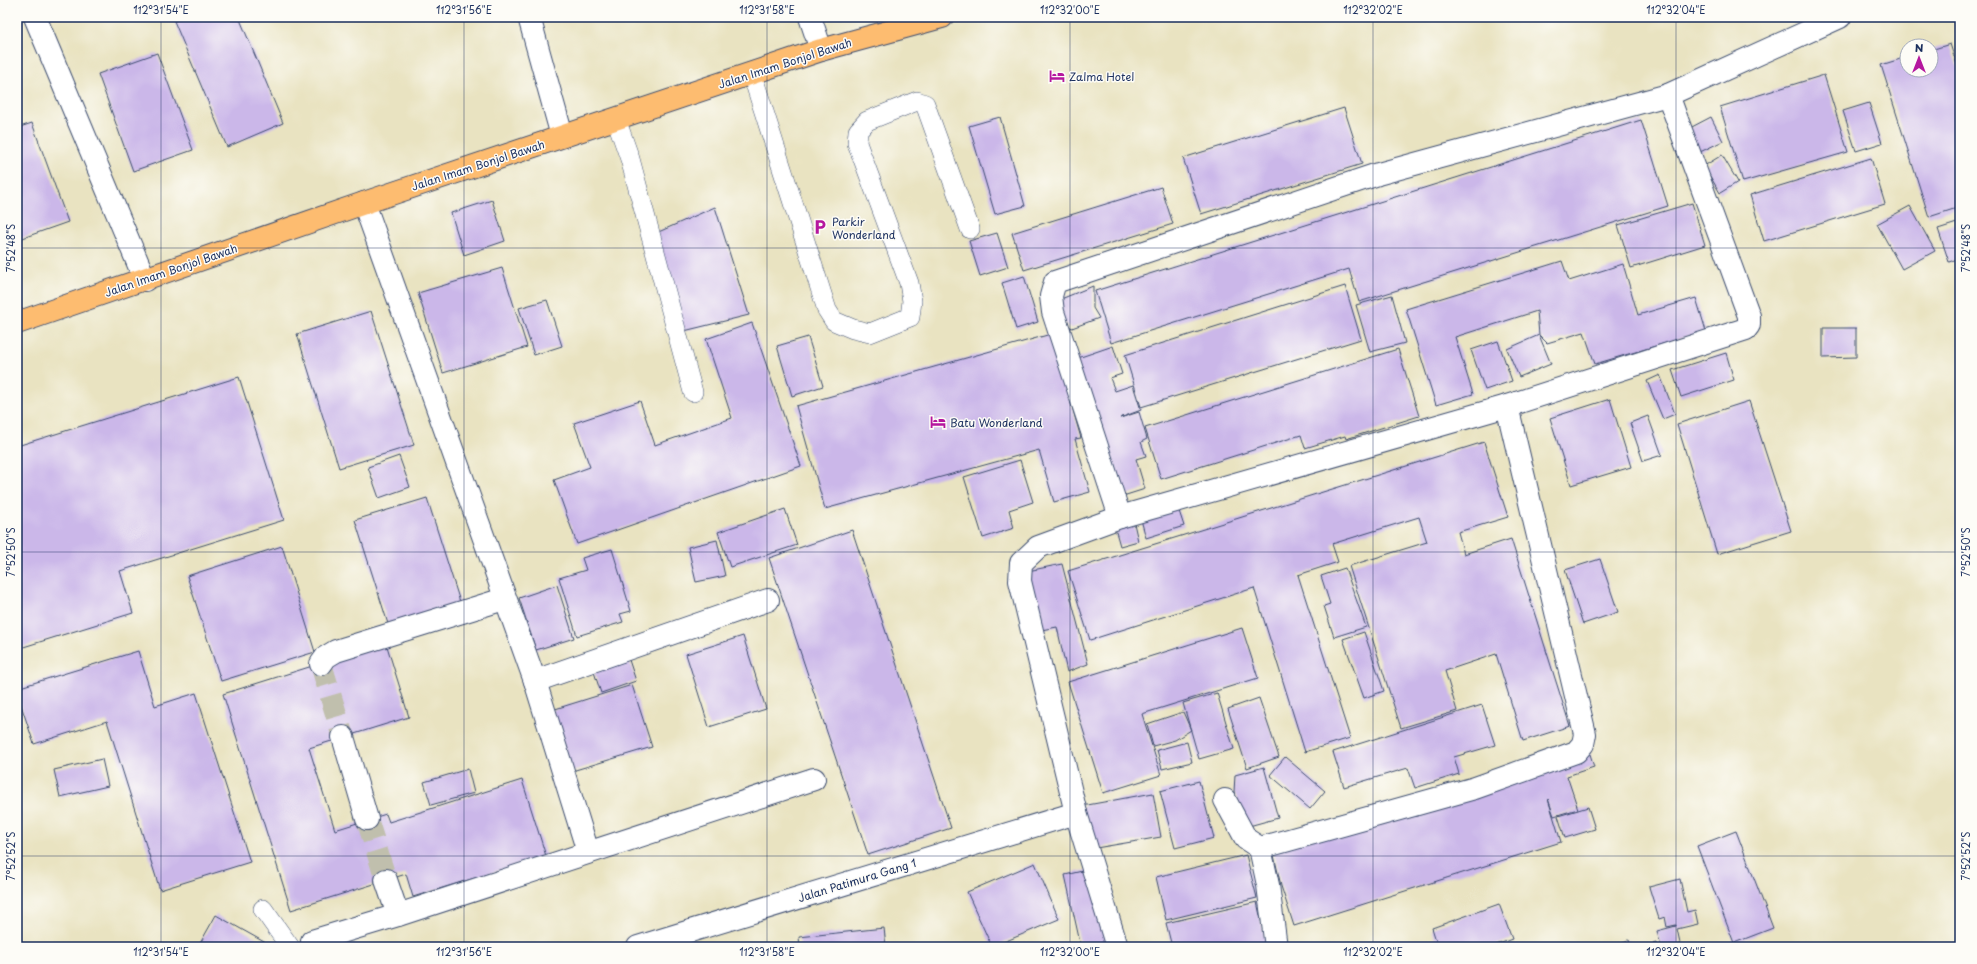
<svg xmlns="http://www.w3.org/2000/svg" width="1977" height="964" viewBox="0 0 1977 964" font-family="'Playpen Sans',sans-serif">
<rect width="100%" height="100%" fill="#fdfcf7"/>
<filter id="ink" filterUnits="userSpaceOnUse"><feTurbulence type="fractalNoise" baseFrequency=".025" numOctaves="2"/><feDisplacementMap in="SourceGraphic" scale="8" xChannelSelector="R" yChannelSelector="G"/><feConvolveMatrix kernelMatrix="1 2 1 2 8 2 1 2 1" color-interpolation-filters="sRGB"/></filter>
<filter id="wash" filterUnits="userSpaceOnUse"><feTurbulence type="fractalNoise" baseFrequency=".012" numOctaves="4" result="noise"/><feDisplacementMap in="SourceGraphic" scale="16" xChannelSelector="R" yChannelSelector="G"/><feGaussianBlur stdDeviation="0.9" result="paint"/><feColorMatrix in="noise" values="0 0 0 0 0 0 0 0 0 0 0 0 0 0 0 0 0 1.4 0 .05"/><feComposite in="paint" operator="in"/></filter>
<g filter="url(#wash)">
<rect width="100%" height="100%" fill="#e9e3c1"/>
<g id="blocks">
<!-- building -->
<g fill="#cbb7e9">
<polygon points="184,17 239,17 283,123 227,147 174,21"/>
<polygon points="1950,44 1960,74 1960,207 1929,217 1881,65 1907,57 1907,70 1931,70 1931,50"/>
<polygon points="157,53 193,150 133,171 98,74"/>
<polygon points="1824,75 1848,152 1743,182 1720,107"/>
<polygon points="1869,103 1882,143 1856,151 1843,111"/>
<polygon points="1344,108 1362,164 1201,214 1183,158"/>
<polygon points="1000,117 1025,206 995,214 969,126"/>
<polygon points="1711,117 1723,141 1700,152 1688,129"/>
<polygon points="1641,120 1668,206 1359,302 1349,269 1111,343 1095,291"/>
<polygon points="32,123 68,222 17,240 17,128"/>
<polygon points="1722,155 1738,182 1720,193 1704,166"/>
<polygon points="1871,158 1885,204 1764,241 1750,195"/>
<polygon points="1161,187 1173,224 1024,270 1012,233"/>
<polygon points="492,200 505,241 464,255 451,213"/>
<polygon points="1692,203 1705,245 1631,268 1618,225"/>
<polygon points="1910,206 1935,251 1902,269 1877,224"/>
<polygon points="715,207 749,315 680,332 654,234"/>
<polygon points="1960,222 1960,258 1949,262 1938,229"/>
<polygon points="997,233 1008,267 980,276 969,241"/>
<polygon points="1562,261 1569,281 1623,264 1638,315 1696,298 1706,331 1595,364 1584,332 1547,343 1539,335 1537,311 1455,337 1473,394 1436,405 1406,309"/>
<polygon points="502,268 527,347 443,373 418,293"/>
<polygon points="1024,276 1038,322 1016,329 1002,283"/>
<polygon points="1093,286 1093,308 1099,318 1072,328 1062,321 1061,299"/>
<polygon points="1345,286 1361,339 1141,407 1125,355"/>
<polygon points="1392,295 1405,343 1370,352 1356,305"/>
<polygon points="547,300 562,346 534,355 519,308"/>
<polygon points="371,311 414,445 339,468 297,334"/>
<polygon points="752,323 801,466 577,544 554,480 590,467 574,423 640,401 655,445 732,418 706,339"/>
<polygon points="1823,328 1856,328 1856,357 1823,358"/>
<polygon points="1051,334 1081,438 1075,439 1090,492 1054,502 1039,450 825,509 796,406"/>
<polygon points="1539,335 1551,364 1519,377 1507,349"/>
<polygon points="808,337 823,386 792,396 777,346"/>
<polygon points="1498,341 1512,381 1485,390 1471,350"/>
<polygon points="1113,346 1122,374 1110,378 1115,391 1133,385 1141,410 1120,418 1139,412 1147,439 1141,442 1146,456 1136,459 1145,489 1123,496 1101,423 1097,425 1072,360"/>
<polygon points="1398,349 1419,416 1346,439 1345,436 1305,448 1301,435 1161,479 1145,428"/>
<polygon points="1726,353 1734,380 1681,397 1672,370"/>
<polygon points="1660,375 1675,414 1663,419 1647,381"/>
<polygon points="239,377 284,520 120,571 133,613 17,649 17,446"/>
<polygon points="1610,399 1631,467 1571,485 1550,418"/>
<polygon points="1749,401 1791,531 1717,554 1677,424"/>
<polygon points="1648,416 1662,455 1643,461 1630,423"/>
<polygon points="1484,442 1508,517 1458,532 1464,554 1511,539 1570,726 1523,741 1496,654 1445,671 1457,711 1401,728 1349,566 1427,542 1419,517 1332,544 1338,562 1298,575 1350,738 1305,752 1254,588 1090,640 1068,571"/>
<polygon points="399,456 410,487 379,498 368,467"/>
<polygon points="1020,460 1033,502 1009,510 1014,528 983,538 964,477"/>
<polygon points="427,498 461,605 389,627 355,520"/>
<polygon points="1177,505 1184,526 1146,538 1140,516"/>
<polygon points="785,509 797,545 730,567 718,532"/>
<polygon points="1133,519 1138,541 1120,546 1114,525"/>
<polygon points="852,530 951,828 868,855 769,558"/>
<polygon points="717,540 725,576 696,582 688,547"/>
<polygon points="282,546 315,652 221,681 187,576"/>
<polygon points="612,549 631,611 620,614 623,622 577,636 559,578 586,570 582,558"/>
<polygon points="1600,559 1618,612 1583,624 1565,570"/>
<polygon points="1062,564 1088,664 1067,672 1057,627 1036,631 1023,572"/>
<polygon points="1345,568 1366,627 1334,637 1324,606 1330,604 1321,576"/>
<polygon points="557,585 574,638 536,650 519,598"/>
<polygon points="1242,628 1258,678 1142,714 1161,775 1103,793 1068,682"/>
<polygon points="1364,632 1384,691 1364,698 1343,639"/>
<polygon points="743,636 766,709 709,727 686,654"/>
<polygon points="386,643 409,717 309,748 335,830 386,814 389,822 522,780 546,856 413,897 406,874 291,910 223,694"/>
<polygon points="138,651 155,706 196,693 250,862 160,890 107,721 34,744 17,693 17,688"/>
<polygon points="629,660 636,681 601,693 594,672"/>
<polygon points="632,685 652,747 572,771 552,710"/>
<polygon points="1217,693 1234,749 1199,759 1183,703"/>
<polygon points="1259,698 1279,757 1247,768 1228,709"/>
<polygon points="1482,705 1495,745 1454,757 1459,774 1415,788 1408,768 1344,787 1333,752"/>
<polygon points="1183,712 1191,730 1175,740 1153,746 1147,724"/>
<polygon points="1187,742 1192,762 1162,769 1157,750"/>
<polygon points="1589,751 1594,767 1567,776 1578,809 1554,816 1548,799 1561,842 1294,926 1281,886 1273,851"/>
<polygon points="1285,757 1325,791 1310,809 1270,775"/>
<polygon points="102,759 108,786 60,797 54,770"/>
<polygon points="1264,767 1278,818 1249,826 1234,792 1235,775"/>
<polygon points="468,769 474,793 431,805 424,782"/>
<polygon points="1199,781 1214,838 1175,848 1160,791"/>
<polygon points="1153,793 1161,837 1090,849 1082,806"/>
<polygon points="1588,807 1595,829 1565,838 1558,816"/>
<polygon points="1736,831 1773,928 1734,943 1697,846"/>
<polygon points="1246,855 1257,898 1166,920 1156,877"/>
<polygon points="1035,863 1059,919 992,947 967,892"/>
<polygon points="1091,869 1107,942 1081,947 1065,875"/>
<polygon points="1680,879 1687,912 1695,910 1698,924 1677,929 1681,947 1661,947 1657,931 1676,926 1676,925 1667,927 1665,917 1659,919 1649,887"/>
<polygon points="1257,902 1267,947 1172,947 1166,923"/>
<polygon points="1499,904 1512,939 1491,947 1438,947 1432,928"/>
<polygon points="216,915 273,947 198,947"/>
<polygon points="884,928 886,947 800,947 799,937"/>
<polygon points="1629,940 1631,947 1608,947"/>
<polygon points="1656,943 1657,947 1642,947"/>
</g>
</g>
</g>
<g filter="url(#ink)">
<use href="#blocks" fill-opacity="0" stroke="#3a4a6d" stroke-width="1"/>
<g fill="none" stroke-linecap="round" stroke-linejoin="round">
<!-- minor-tunnel -->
<g stroke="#c0bfad" stroke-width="22" stroke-dasharray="22 11" stroke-linecap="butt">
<polyline points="321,664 343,737"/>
<polyline points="367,819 386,880"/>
</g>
<defs>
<g id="service">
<polyline points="752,74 827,310 834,321 853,329 870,333 910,317 912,301 909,283 857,143 858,131 867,121 917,101 925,104 970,229"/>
<polyline points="616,119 630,159 693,392"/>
<polyline points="263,909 290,947"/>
</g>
<g id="minor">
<polyline points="35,17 145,280"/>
<polyline points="529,17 562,136"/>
<polyline points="810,17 821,50"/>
<polyline points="364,203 535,681 588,852"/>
<polyline points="1120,517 1053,312 1051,296 1055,282 1378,174 1668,95 1840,17"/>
<polyline points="321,664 326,657 336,651 504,599"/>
<polyline points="535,681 768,600"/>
<polyline points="343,737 367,819"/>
<polyline points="1225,800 1246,839 1260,848 1475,788 1576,752 1583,744 1585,734 1507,406"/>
<polyline points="1260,848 1268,885 1276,947"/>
<polyline points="386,880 398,915"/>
<polyline points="312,941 398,915 814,779"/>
<polyline points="638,947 1076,813"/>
<polyline points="1117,947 1076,813 1020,581 1021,563 1038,547 1120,517 1507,406 1746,329 1749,325 1749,316 1668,95"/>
</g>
<polyline id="primary" points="17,323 364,203 821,50 942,17"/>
</defs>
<!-- service casing -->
<use href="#service" stroke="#3a4a6d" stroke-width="20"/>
<!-- minor casing -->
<use href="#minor" stroke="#3a4a6d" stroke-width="24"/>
<!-- primary casing -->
<use href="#primary" stroke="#3a4a6d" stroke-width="24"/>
<!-- service -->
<use href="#service" stroke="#fff" stroke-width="19"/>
<!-- minor -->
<use href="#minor" stroke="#fff" stroke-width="22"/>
<!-- primary -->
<use href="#primary" stroke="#fdbc70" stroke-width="22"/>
</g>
</g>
<!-- ticks -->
<path fill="none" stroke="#1b2f5e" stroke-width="1" stroke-opacity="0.45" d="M161,17v930M464,17v930M767,17v930M1070,17v930M1373,17v930M1676,17v930M17,248h1943M17,552h1943M17,856h1943"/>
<!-- icons -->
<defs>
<symbol id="hotel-bare" viewBox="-9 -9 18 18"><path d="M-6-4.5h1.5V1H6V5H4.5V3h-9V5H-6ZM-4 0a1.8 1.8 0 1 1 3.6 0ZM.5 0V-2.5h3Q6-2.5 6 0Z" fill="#b5179e" stroke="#fdfcf7" stroke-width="2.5" paint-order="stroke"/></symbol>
<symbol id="parking-bare" viewBox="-9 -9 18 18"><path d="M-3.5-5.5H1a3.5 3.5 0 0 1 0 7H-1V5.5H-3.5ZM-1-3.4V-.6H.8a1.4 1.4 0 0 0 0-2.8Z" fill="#b5179e" stroke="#fdfcf7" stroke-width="2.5" paint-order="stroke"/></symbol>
</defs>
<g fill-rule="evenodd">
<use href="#hotel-bare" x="1046" y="65" width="22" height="22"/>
<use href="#parking-bare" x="809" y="216" width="22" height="22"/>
<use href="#hotel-bare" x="927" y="411" width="22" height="22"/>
</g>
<g text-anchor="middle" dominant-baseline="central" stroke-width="3" stroke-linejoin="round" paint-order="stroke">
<!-- street labels -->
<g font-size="11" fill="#1b2f5e" stroke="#fdfcf7">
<text transform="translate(785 63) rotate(-18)">Jalan Imam Bonjol Bawah</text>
<text transform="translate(478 165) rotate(-18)">Jalan Imam Bonjol Bawah</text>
<text transform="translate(171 270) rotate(-19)">Jalan Imam Bonjol Bawah</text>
<text transform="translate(857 880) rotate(-17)">Jalan Patimura Gang 1</text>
</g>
<!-- poi labels -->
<g font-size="11" fill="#1b2f5e" stroke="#fdfcf7" text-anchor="start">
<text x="1069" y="76">Zalma Hotel</text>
<text x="832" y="221">Parkir<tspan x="832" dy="13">Wonderland</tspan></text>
<text x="950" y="422">Batu Wonderland</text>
</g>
</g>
<!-- margin -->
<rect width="1977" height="964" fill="none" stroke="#fdfcf7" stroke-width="44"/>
<!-- north arrow -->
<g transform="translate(1919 58)"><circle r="19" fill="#fdfcf7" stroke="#a3aaba"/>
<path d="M0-3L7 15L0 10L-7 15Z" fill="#b5179e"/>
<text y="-6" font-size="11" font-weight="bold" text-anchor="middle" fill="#1b2f5e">N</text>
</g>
<rect x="22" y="22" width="1933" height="920" fill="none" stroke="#1b2f5e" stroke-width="1.5"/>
<g font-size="10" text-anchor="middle" fill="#1b2f5e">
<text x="161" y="14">112°31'54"E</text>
<text x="464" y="14">112°31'56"E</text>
<text x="767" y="14">112°31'58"E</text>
<text x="1070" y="14">112°32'00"E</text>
<text x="1373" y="14">112°32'02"E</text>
<text x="1676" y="14">112°32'04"E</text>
<text transform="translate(11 248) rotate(-90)" y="4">7°52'48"S</text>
<text transform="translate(1966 248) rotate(-90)" y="4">7°52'48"S</text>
<text transform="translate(11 552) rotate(-90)" y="4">7°52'50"S</text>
<text transform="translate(1966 552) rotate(-90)" y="4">7°52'50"S</text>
<text transform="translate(11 856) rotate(-90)" y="4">7°52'52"S</text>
<text transform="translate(1966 856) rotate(-90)" y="4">7°52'52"S</text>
<text x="161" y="956">112°31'54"E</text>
<text x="464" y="956">112°31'56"E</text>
<text x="767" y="956">112°31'58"E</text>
<text x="1070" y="956">112°32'00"E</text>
<text x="1373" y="956">112°32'02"E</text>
<text x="1676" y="956">112°32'04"E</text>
</g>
</svg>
